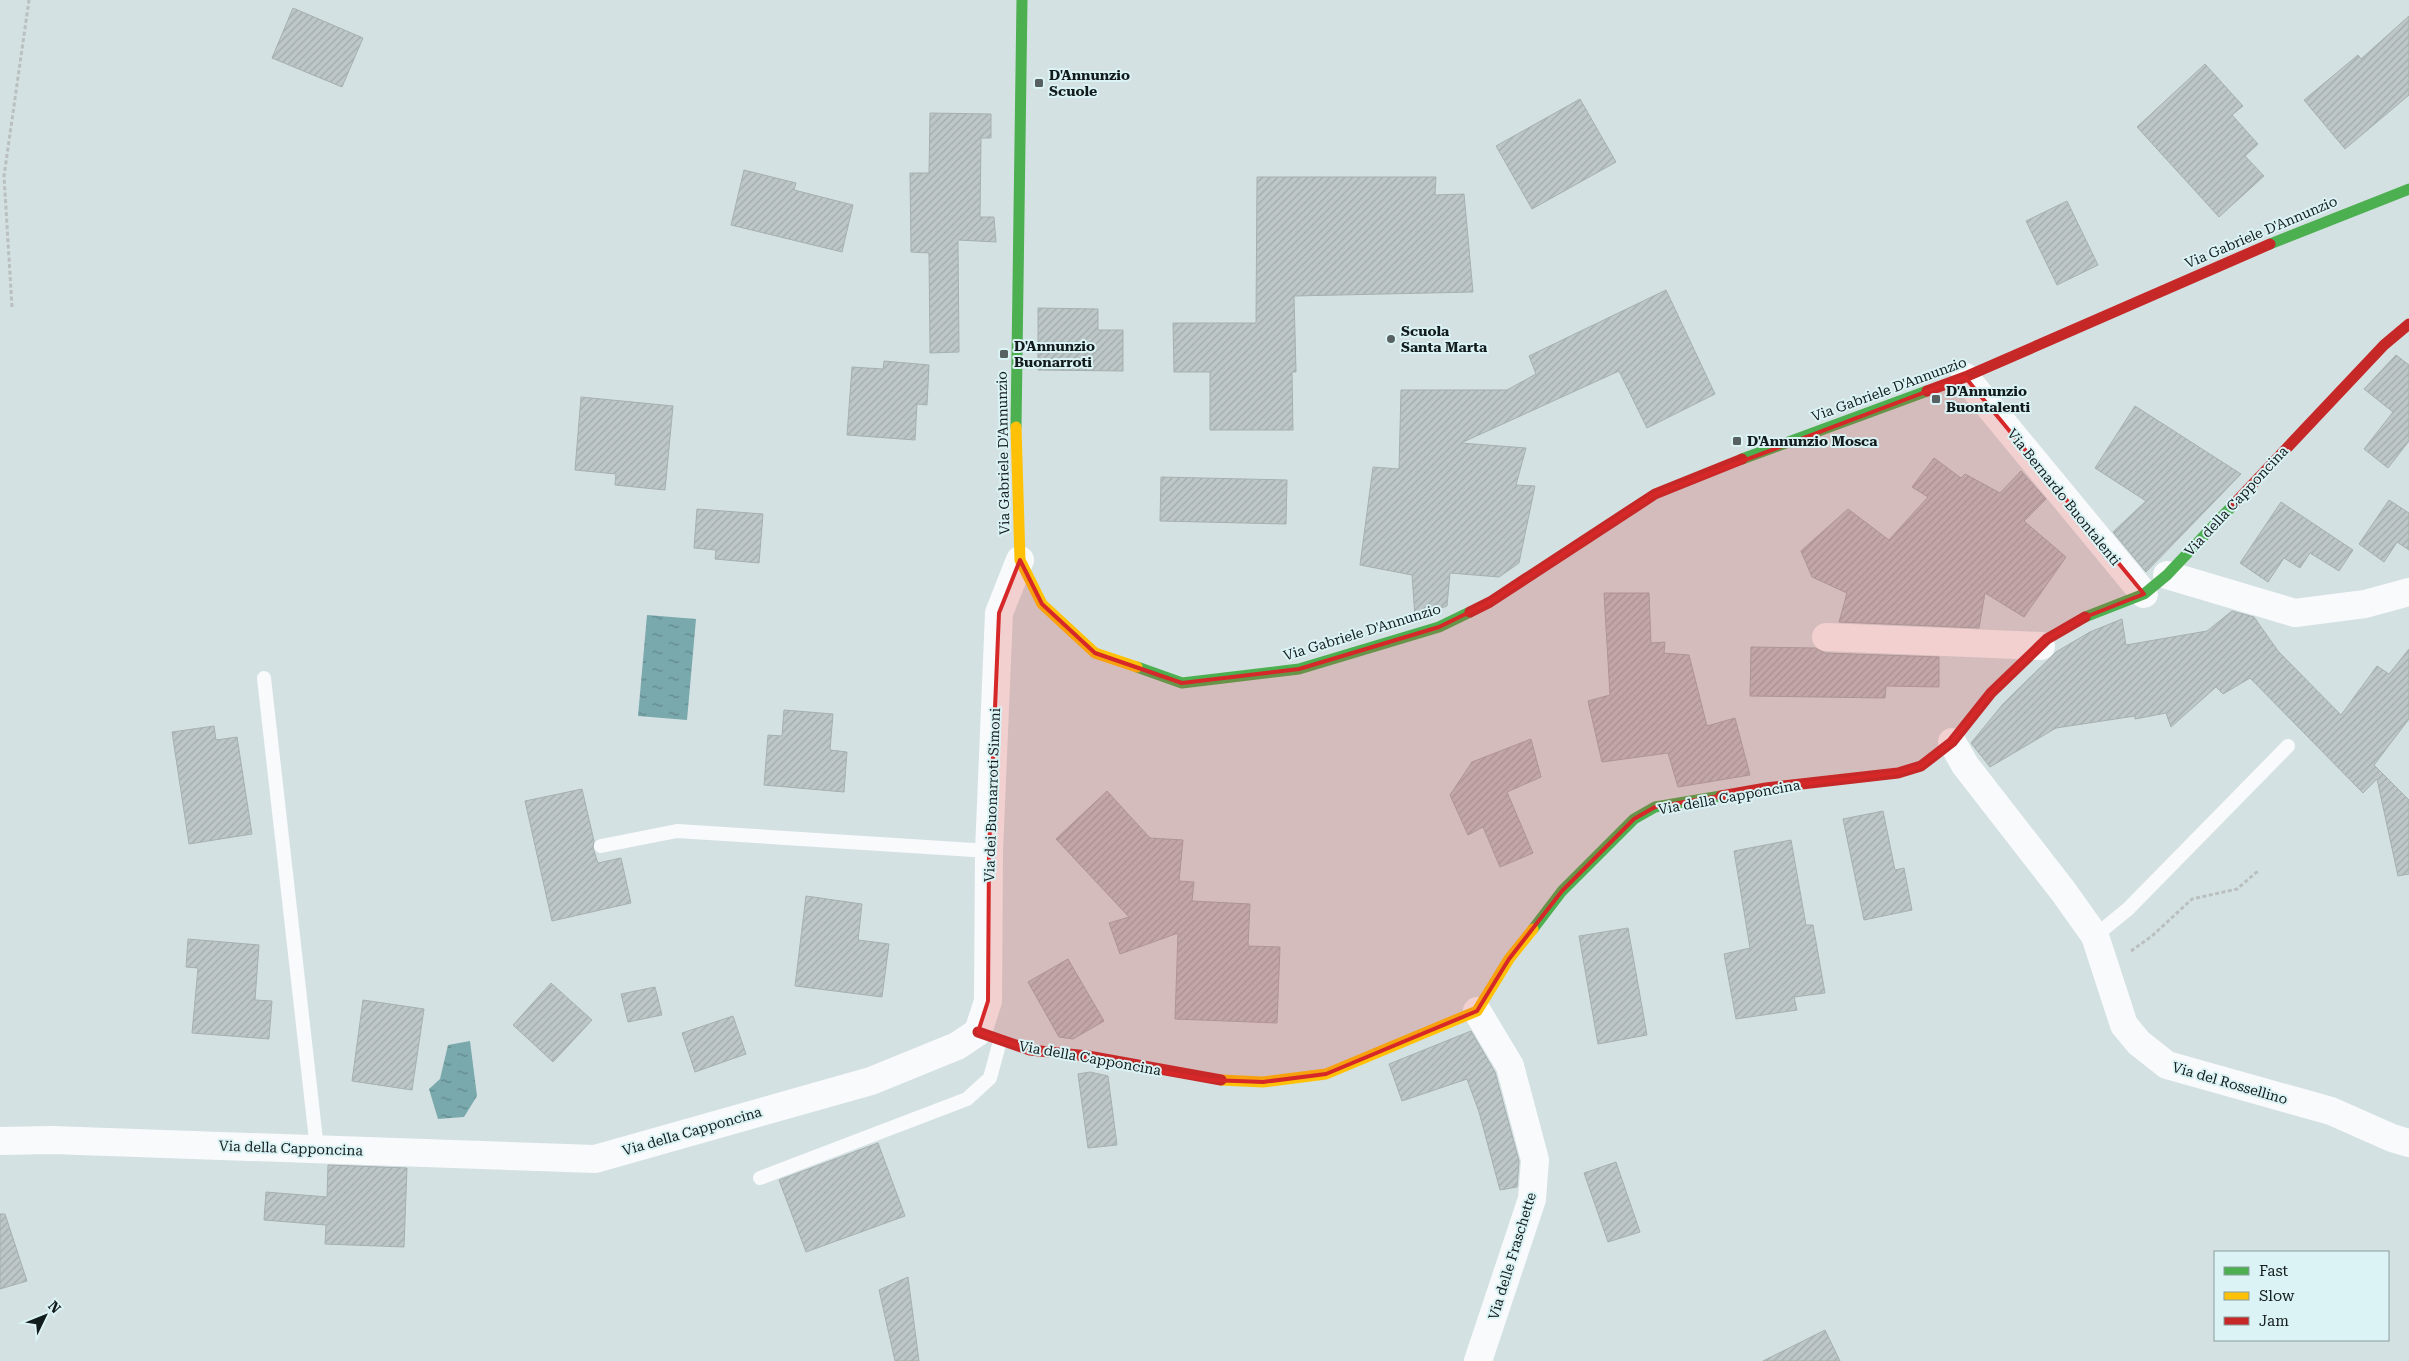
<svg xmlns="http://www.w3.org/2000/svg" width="2409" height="1361" viewBox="0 0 2409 1361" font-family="'Roboto Serif',serif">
<defs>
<pattern id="water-ripples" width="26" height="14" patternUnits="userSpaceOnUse" patternTransform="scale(1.25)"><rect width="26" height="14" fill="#79a8ad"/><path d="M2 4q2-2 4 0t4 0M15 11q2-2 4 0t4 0" fill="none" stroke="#62888c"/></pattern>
<pattern id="building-hatch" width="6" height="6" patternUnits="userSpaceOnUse" patternTransform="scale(1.25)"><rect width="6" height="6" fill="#bdc7c8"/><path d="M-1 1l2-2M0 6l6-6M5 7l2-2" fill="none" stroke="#a2aaab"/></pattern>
</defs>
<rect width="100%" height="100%" fill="#d4e1e2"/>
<!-- water -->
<g fill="url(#water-ripples)">
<polygon points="647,615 696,619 687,720 638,716"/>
<polygon points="470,1041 477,1096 464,1117 438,1119 429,1089 440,1079 448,1045"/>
</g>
<!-- building -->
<g fill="url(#building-hatch)" stroke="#a6b0b0">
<polygon points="293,8 363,38 342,87 272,58"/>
<polygon points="2409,16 2409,95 2345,149 2304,100 2358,55 2361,59"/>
<polygon points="2205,64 2243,106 2232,115 2258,144 2245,156 2264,176 2219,217 2137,127"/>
<polygon points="1580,99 1616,162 1532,209 1496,146"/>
<polygon points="930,113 991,114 991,138 981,138 980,217 994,217 996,242 958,240 959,352 930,353 929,253 911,252 910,173 929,173"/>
<polygon points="744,170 796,183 794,190 853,205 842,252 731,225"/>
<polygon points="1257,177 1436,177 1435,195 1464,194 1473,292 1294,296 1296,372 1292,372 1293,430 1210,430 1210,372 1174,372 1173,323 1256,323"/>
<polygon points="2067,201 2098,265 2057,285 2026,221"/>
<polygon points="1666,290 1715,394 1647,428 1619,371 1461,443 1526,448 1516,485 1535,486 1519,563 1499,577 1450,573 1447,606 1415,617 1412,575 1360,565 1373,467 1399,469 1401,390 1507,390 1536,374 1529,356"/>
<polygon points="1038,308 1098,309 1098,330 1123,330 1123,371 1038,370"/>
<polygon points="2396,355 2409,365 2409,441 2388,468 2364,449 2393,412 2364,389"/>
<polygon points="884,361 929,365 927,405 917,404 915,440 847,435 852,367 883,369"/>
<polygon points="581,397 673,406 665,490 615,485 616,474 575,470"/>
<polygon points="2135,406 2241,474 2146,572 2113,532 2146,501 2095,468"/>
<polygon points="1934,458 1961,478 1965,474 2000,493 2021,471 2046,499 2024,521 2066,557 2024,617 1985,593 1979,628 1839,622 1847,593 1812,577 1801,551 1848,509 1889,540 1928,497 1912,487"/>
<polygon points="1161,477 1287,480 1286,524 1160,521"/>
<polygon points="2389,500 2409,513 2409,550 2397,542 2384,562 2359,544"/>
<polygon points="2281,502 2353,550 2339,571 2310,553 2300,568 2284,558 2268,582 2240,563"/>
<polygon points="697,509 763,514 759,563 715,559 716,550 694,548"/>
<polygon points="1604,593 1649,593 1651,643 1665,642 1664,653 1689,655 1707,726 1735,718 1750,775 1678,787 1668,753 1602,762 1588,701 1610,695"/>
<polygon points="2232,611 2254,617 2278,651 2341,715 2377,666 2389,674 2409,649 2409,719 2374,765 2409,800 2409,874 2398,876 2377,779 2363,793 2250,678 2223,694 2216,687 2171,727 2166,713 2135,719 2135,716 2056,728 1990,767 1971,743 2003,704 2056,652 2090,632 2122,619 2126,645 2207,631"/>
<polygon points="1751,647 1816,648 1825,653 1939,657 1939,687 1886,686 1885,698 1750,696"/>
<polygon points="784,710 833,714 830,750 847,752 844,792 764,785 768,735 782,736"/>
<polygon points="214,726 216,740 237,737 252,834 189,844 172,732"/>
<polygon points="1531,739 1541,777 1507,792 1533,853 1500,867 1483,827 1468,835 1450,795 1472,762"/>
<polygon points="582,789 594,841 593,848 598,863 621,858 631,903 552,921 525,801"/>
<polygon points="1107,791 1150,838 1183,840 1179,881 1194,882 1192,901 1250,904 1248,946 1280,947 1277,1023 1175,1019 1178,933 1120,954 1109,923 1129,917 1056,839"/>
<polygon points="1883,811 1895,870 1904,868 1912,910 1864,920 1843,819"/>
<polygon points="1791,840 1806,925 1813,925 1825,993 1794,997 1797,1010 1736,1019 1724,954 1750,948 1734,851"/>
<polygon points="806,896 862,904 858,940 889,944 882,997 795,986"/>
<polygon points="1628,928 1647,1035 1598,1044 1579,936"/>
<polygon points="188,939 259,945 255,1000 272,1001 269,1039 192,1033 198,968 186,967"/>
<polygon points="1068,959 1104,1021 1073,1039 1059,1037 1028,982"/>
<polygon points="551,983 592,1020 553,1062 513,1025"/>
<polygon points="655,987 662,1015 628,1022 621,994"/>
<polygon points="363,1000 424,1009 412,1090 352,1081"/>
<polygon points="733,1016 746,1054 695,1072 682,1033"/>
<polygon points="1471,1031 1495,1072 1519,1161 1517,1187 1500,1190 1479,1112 1467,1079 1402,1101 1389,1064"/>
<polygon points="1090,1072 1108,1076 1117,1145 1088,1148 1078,1074"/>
<polygon points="878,1143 905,1216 806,1252 779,1180"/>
<polygon points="1616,1162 1640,1232 1608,1242 1584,1173"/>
<polygon points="328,1165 407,1168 404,1247 325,1244 326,1225 264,1220 266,1192 327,1197"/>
<polygon points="0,1214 5,1214 27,1281 0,1289"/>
<polygon points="908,1277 919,1361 895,1361 879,1290"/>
<polygon points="1825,1330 1840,1361 1763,1361"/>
</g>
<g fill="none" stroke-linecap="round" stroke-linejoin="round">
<!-- path -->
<g stroke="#babfbf" stroke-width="3" stroke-dasharray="4 2.5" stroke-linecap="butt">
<polyline points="12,307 4,176 29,0"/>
<polyline points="2131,951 2152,936 2192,899 2237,889 2259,870"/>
</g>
<!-- lane -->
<g stroke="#f9fafb" stroke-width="14">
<polyline points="264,678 317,1149"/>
<polyline points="601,846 677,831 989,851"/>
<polyline points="2095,936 2128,909 2288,746"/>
<polyline points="760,1178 967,1099 990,1078 1000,1041"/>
</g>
<!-- street -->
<g stroke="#f9fafb" stroke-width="28">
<polyline points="1965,377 2144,594"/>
<polyline points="2167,575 2295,613 2365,604 2409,592"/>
<polyline points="1826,637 2041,646"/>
<polyline points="1952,742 1965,765 2063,891 2095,936 2124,1025 2139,1043 2167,1065 2331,1111 2392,1138 2409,1143"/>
<polyline points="1477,1011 1510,1066 1535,1160 1532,1199 1478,1361"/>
<polyline points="0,1141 52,1140 595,1159 871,1081 957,1046 978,1032 988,1001 989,851 999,613 1020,560"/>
</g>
<!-- fast -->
<g stroke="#4caf50" stroke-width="11">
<polyline points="2270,244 2409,189"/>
<polyline points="1016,427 1022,0"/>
<polyline points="1742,459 1927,391"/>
<polyline points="2085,617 2144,594 2167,575 2234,504"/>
<polyline points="1137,667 1182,683 1299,669 1439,627 1470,612"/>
<polyline points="1533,929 1562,891 1634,819 1655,807 1721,796"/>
</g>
<!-- slow -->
<g stroke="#ffc107" stroke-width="11">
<polyline points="1016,427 1020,560 1042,604 1095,653 1137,667"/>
<polyline points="1221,1080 1263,1082 1326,1074 1477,1011 1509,959 1533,929"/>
</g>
<!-- jam -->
<g stroke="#c62828" stroke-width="11">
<polyline points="1927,391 1965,377 2270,244"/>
<polyline points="2234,504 2384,345 2409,324"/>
<polyline points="1470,612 1490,602 1655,494 1742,459"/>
<polyline points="1721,796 1766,788 1898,773 1921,766 1952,742 1991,693 2047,639 2085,617"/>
<polyline points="978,1032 1030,1050 1088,1056 1221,1080"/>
</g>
</g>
<!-- marked area -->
<path fill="#d62828" fill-opacity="0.2" stroke="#d62828" stroke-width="4" stroke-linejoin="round" d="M1965,377l179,217 -61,24 -36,21 -56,54 -39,49 -31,24 -23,7 -132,15 -111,19 -21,12 -72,72 -53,68 -32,52 -151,63 -63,8 -53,-2 -180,-30 -52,-18 10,-31 1,-150 10,-238 21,-53 22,44 53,49 87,30 117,-14 140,-42 51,-25 165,-108z"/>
<!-- markers -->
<g fill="#576161" stroke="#dbf3f5" stroke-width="2">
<rect x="1034" y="78" width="10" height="10" rx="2.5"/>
<circle cx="1391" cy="339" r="5"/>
<rect x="999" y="349" width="10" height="10" rx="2.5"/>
<rect x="1931" y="394" width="10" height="10" rx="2.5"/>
<rect x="1732" y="436" width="10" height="10" rx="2.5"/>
</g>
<g text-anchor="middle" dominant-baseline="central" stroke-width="4" stroke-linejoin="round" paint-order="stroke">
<!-- poi labels -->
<g font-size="14" font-weight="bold" fill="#131c1c" stroke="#dbf3f5" text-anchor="start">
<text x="1049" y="75">D'Annunzio<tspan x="1049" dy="16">Scuole</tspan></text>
<text x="1401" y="331">Scuola<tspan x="1401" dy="16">Santa Marta</tspan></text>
<text x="1014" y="346">D'Annunzio<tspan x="1014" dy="16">Buonarroti</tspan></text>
<text x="1946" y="391">D'Annunzio<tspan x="1946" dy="16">Buontalenti</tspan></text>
<text x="1747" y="441">D'Annunzio Mosca</text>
</g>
<!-- street labels -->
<g font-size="14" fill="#131c1c" stroke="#dbf3f5">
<text transform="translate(2261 232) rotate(-23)">Via Gabriele D'Annunzio</text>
<text transform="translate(1889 389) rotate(-20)">Via Gabriele D'Annunzio</text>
<text transform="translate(1003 453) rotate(-91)">Via Gabriele D'Annunzio</text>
<text transform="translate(2064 497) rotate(51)">Via Bernardo Buontalenti</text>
<text transform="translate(2236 501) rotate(-47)">Via della Capponcina</text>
<text transform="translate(1362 632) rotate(-17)">Via Gabriele D'Annunzio</text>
<text transform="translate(992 795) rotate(-88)">Via dei Buonarroti Simoni</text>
<text transform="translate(1729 797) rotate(-10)">Via della Capponcina</text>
<text transform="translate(1090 1058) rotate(10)">Via della Capponcina</text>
<text transform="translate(2230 1083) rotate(16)">Via del Rossellino</text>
<text transform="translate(692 1131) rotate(-16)">Via della Capponcina</text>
<text transform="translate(291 1148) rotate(2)">Via della Capponcina</text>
<text transform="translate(1512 1256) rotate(-73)">Via delle Fraschette</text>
</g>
</g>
<!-- legend -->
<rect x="2214" y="1251" width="175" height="90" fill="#dbf3f5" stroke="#8b9d9e"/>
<rect x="2224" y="1267" width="25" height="8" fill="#4caf50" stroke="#8b9d9e"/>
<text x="2259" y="1276" font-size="15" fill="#131c1c">Fast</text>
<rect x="2224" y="1292" width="25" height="8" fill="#ffc107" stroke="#8b9d9e"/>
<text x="2259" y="1301" font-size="15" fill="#131c1c">Slow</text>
<rect x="2224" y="1317" width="25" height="8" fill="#c62828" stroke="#8b9d9e"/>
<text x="2259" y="1326" font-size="15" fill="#131c1c">Jam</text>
<!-- north arrow -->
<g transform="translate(45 1316) rotate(47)" stroke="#dbf3f5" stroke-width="4" paint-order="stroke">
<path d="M0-4L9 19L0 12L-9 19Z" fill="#131c1c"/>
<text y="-8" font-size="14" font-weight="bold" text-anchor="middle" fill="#131c1c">N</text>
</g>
</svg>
